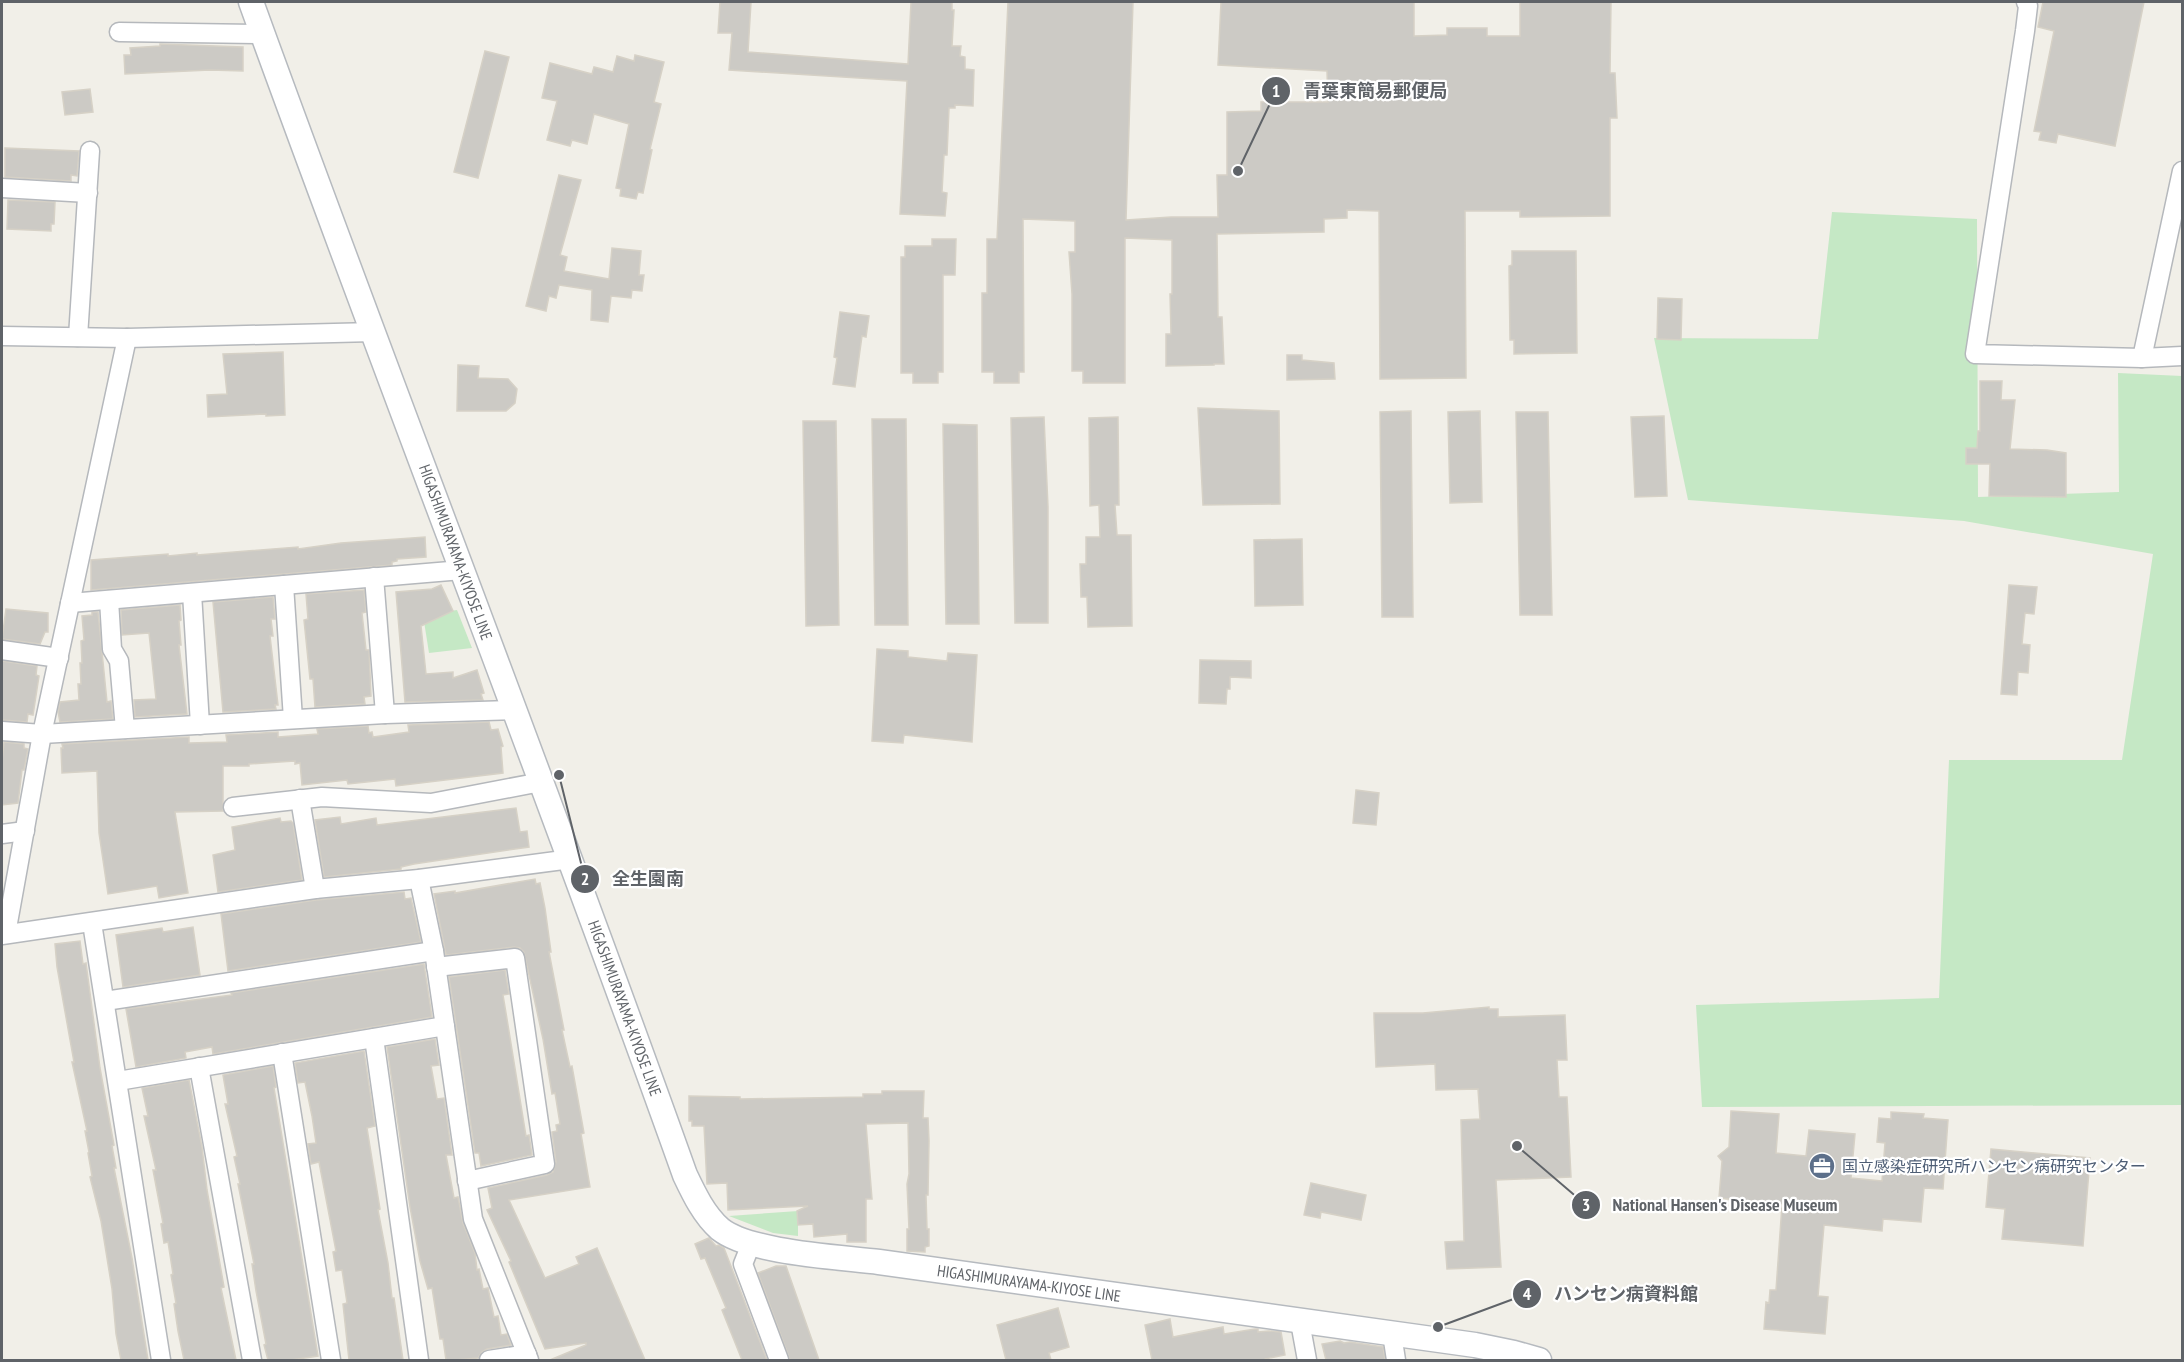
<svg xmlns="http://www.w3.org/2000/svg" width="2184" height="1362" viewBox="0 0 2184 1362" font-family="'PT Sans Narrow','Noto Sans JP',sans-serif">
<rect width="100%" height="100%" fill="#f1efe8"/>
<!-- green -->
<g fill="#c5e8c5">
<polygon points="1832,212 1977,219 1978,497 2119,492 2118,373 2182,376 2182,1105 1702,1107 1696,1005 1939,998 1949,760 2122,760 2153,554 1964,521 1688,500 1654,338 1818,339"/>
<polygon points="457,610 472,648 429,653 423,615"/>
<polygon points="798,1211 798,1236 773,1233 729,1216"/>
</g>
<!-- building -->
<g fill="#cccac5" stroke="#d6d1c6" stroke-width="1.5">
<polygon points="720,2 751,2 748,52 908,64 911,2 952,2 952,10 954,10 952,46 961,46 960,56 965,57 965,69 974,70 973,106 955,105 955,108 949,108 947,155 944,155 942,192 947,193 945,216 900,214 907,81 729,70 732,33 718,33"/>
<polygon points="1008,2 1133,2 1126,220 1171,217 1218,217 1217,175 1227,175 1227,112 1261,111 1261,102 1328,102 1327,71 1218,65 1221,2 1414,2 1414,36 1447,35 1447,28 1487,28 1487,36 1520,36 1520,2 1611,2 1610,73 1615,73 1617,118 1610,118 1610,216 1520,217 1520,211 1465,211 1466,378 1380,379 1379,211 1347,210 1347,218 1324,219 1324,232 1217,234 1218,317 1222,317 1224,364 1214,364 1214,365 1166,366 1166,334 1171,334 1170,294 1172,294 1172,240 1125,238 1125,383 1083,383 1083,371 1072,371 1072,294 1069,252 1075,252 1075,221 1023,219 1024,372 1019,372 1019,383 994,383 994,372 982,372 982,293 987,293 987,239 997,239"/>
<polygon points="2043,2 2144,2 2115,146 2058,134 2056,143 2039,140 2041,132 2034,131 2054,31 2038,27"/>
<polygon points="160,44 243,47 243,71 210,70 125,74 124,55 131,55 130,48 160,46"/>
<polygon points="485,51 509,57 478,178 454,172"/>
<polygon points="635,55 664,62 654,102 661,104 650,149 652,150 643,193 638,192 636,199 620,196 621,189 616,188 629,124 594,114 587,144 572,140 570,146 547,140 557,101 542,98 550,63 592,74 594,67 613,72 617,56 634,61"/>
<polygon points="90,89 93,112 65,115 62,92"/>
<polygon points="5,148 79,151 77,176 71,175 71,181 5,177"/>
<polygon points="559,175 581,180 560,255 567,257 564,271 609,279 612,248 641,251 639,275 644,275 642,291 632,290 631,298 611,296 608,322 591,320 592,290 559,285 556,298 549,296 546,311 526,306"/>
<polygon points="8,200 55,202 54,224 51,224 51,231 7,229"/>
<polygon points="932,239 956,239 955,275 943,275 943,372 938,372 938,383 913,383 913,373 901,373 901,257 905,257 905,246 932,246"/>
<polygon points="1512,251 1576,251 1577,353 1514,354 1514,340 1510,340 1509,266 1512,265"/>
<polygon points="1658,298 1682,299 1681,340 1657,339"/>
<polygon points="840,312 869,316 866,337 862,336 855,387 833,384 837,358 834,357"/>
<polygon points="283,352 285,415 266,416 266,414 208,417 207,395 227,394 223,354"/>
<polygon points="1287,355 1302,355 1302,360 1334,363 1335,379 1287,380"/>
<polygon points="458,365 479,366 478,378 508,379 517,389 515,403 506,411 457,411"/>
<polygon points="1980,381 2002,381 2001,400 2015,400 2010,449 2047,450 2066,453 2066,497 1989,496 1990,464 1966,464 1966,448 1977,448 1978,431 1980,431"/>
<polygon points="1198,408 1279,411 1280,504 1203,505"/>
<polygon points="1411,411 1413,617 1382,617 1380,412"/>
<polygon points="1480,411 1482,502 1450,503 1448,412"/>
<polygon points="1516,412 1548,412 1552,615 1520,615"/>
<polygon points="1664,416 1667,496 1635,497 1631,417"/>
<polygon points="1044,417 1048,507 1048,623 1015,623 1011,418"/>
<polygon points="1118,417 1119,505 1115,505 1117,535 1131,535 1132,626 1088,627 1087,597 1081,597 1080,564 1086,564 1086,537 1100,537 1099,505 1090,506 1089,418"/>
<polygon points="872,419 906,419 908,625 875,625"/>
<polygon points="803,421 836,421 839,625 806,626"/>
<polygon points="943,424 977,425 979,624 946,624"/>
<polygon points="425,537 426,557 397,559 397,561 392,562 392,565 91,590 91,560 168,554 168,556 197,553 197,555 298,547 298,549 341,543"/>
<polygon points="1302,539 1303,605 1255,606 1254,540"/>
<polygon points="441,585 453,611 421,626 426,674 453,672 453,678 477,670 484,693 481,694 483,700 405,702 396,592 432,589"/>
<polygon points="2009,585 2037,587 2034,614 2025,613 2022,644 2030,645 2028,673 2018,672 2017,695 2001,694"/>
<polygon points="364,590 366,612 362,613 366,650 369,650 371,696 364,697 365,704 315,707 313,679 310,679 304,620 308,619 306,594"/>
<polygon points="273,597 275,619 271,619 273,636 270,636 278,705 275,705 276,709 223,712 213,602"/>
<polygon points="180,605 181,620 179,621 181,645 179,645 187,714 135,717 134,700 156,699 149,633 122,635 121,610"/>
<polygon points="6,609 48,613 48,632 45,632 40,644 2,639"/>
<polygon points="92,612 98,612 107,702 111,701 113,719 60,722 58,712 60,702 79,700 78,684 81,684 80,663 82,663 81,641 84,640 82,616 92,615"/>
<polygon points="877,649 908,651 908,657 947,661 948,653 977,655 972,742 904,735 903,743 872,741"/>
<polygon points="1200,660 1251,661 1251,678 1230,677 1230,689 1227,689 1226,704 1199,703"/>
<polygon points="2,661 37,666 36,675 39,676 33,715 28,714 27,722 2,720"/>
<polygon points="489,722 491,730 498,729 503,746 501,747 503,773 396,786 395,779 348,784 347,780 302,785 300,763 295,764 295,761 249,764 249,766 223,766 223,811 175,812 188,893 159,898 157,886 108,894 99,833 97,771 62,773 61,748 63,748 62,744 189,737 189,743 227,742 226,735 278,732 278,737 318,734 317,729 368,726 369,733 372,732 373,737 409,732 408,725"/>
<polygon points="4,742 24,744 24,748 28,749 24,770 22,770 18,803 2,805 2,761"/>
<polygon points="1356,790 1379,793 1376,825 1353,823"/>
<polygon points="516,808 520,832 527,831 529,847 414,864 401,867 401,869 324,877 315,820 340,817 341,824 376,818 377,825"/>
<polygon points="280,818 281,822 291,821 293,823 302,880 218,892 213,855 235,850 232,827"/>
<polygon points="535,879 536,884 540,883 545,908 551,952 549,952 564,1030 562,1030 570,1067 572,1066 584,1133 581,1134 590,1187 509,1200 545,1278 579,1264 576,1257 597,1248 645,1360 550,1360 586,1345 586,1343 545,1349 509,1262 511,1261 487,1210 492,1208 488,1188 547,1175 553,1172 556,1162 552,1132 557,1131 556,1125 560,1124 555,1093 552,1094 543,1039 524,952 520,948 514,947 446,955 434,894 455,891 455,893"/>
<polygon points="404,892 405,899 411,898 421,942 228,971 221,914 316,900"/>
<polygon points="193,927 200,975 123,987 116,935 162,928 163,932"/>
<polygon points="80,941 83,964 86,963 100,1068 114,1145 112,1146 116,1168 114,1168 132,1258 148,1360 121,1360 116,1334 112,1289 101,1221 90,1177 92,1176 88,1153 89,1152 85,1131 87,1131 72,1062 74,1062 57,967 55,944"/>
<polygon points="424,964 432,1017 213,1054 212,1047 185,1052 186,1058 136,1067 126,1009 232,995 231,993"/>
<polygon points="505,970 509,994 503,995 507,1019 526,1136 529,1135 532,1155 481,1166 479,1153 475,1153 449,977"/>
<polygon points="1489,1007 1489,1009 1498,1009 1498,1017 1565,1015 1567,1060 1557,1060 1559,1097 1567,1097 1571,1177 1496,1180 1501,1267 1447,1269 1445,1242 1464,1241 1461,1120 1480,1119 1478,1089 1436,1090 1435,1064 1376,1067 1374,1017 1374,1013 1423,1013"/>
<polygon points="435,1039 439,1065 431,1066 437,1099 444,1098 452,1155 446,1155 454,1198 458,1197 463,1223 475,1253 477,1270 479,1269 483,1289 488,1288 494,1317 498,1316 501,1335 507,1334 511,1345 487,1349 482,1352 478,1358 456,1360 446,1360 443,1339 440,1339 432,1288 428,1289 420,1261 410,1207 387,1047"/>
<polygon points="364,1051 375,1126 367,1128 380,1209 378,1210 388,1263 392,1298 394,1298 403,1360 349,1360 343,1304 347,1303 342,1270 336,1271 333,1252 336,1251 319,1162 311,1164 308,1144 316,1143 312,1116 305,1082 298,1083 295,1063"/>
<polygon points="273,1066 276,1087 274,1088 318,1356 291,1360 268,1360 264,1345 266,1344 256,1291 252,1264 254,1264 238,1184 240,1184 234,1157 237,1156 225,1104 228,1104 223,1075"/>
<polygon points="189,1080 202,1147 207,1190 224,1287 221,1288 236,1360 184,1360 178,1331 174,1304 176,1303 171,1275 173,1274 168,1242 164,1243 161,1224 163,1223 153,1170 156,1170 144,1116 148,1116 142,1088"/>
<polygon points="882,1091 924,1091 923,1118 928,1118 929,1141 928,1195 926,1195 927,1229 929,1229 929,1246 925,1247 925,1252 907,1251 907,1229 909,1229 907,1184 909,1174 908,1123 866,1124 872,1199 866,1199 866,1242 847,1242 847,1234 814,1237 813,1224 798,1225 797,1211 808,1206 728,1210 727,1183 707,1184 704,1126 692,1126 692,1121 689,1121 689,1096 740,1097 740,1099 863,1097 863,1094 882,1094"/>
<polygon points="1731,1111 1779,1114 1776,1153 1806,1156 1809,1130 1855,1134 1851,1178 1882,1181 1885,1143 1877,1142 1879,1118 1891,1119 1891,1112 1924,1114 1923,1118 1948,1120 1943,1189 1924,1188 1921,1222 1883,1219 1882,1231 1824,1225 1818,1296 1828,1297 1825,1334 1764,1329 1766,1302 1769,1303 1770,1290 1776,1290 1782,1205 1719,1198 1722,1161 1718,1156 1729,1147"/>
<polygon points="1991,1149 2090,1158 2083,1246 2002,1239 2005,1209 1986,1207"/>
<polygon points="1311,1183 1366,1195 1361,1220 1321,1212 1320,1218 1304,1215"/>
<polygon points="709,1238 716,1246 719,1245 724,1248 767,1360 742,1360 722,1310 726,1308 705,1258 701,1259 695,1244"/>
<polygon points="776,1266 786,1266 819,1360 790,1360 758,1273"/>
<polygon points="1058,1308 1069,1347 1049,1353 1051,1360 1006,1360 997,1325"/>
<polygon points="1170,1319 1173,1337 1223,1327 1224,1334 1255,1329 1258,1329 1258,1332 1269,1331 1281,1332 1285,1355 1265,1359 1265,1360 1152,1360 1145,1325"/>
<polygon points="1340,1341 1344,1343 1350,1342 1383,1347 1385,1360 1326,1360 1322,1344"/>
</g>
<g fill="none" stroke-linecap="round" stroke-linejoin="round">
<defs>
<g id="street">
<polyline points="2026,2 2028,6 2025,31 1975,354 2142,358 2182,356"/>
<polyline points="119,32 263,34"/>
<polyline points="2,188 88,193"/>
<polyline points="2,336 127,338 374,332"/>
<polyline points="78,337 90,151"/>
<polyline points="2142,358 2182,171"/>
<polyline points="374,577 385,714"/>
<polyline points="284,585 293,719"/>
<polyline points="192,593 200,725"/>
<polyline points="109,600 112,649 119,661 125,729"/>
<polyline points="70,603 462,570"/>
<polyline points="2,650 59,658"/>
<polyline points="2,731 42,734 385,714 514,710"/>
<polyline points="300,799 315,889"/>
<polyline points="233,807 322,797 431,803 541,782"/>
<polyline points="2,834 25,831"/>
<polyline points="419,879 434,951 473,1219 529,1360"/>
<polyline points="92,923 161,1360"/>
<polyline points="6,934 42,734 127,338"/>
<polyline points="2,935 315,889 419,879 571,859"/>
<polyline points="436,967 515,958 545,1164 467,1181"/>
<polyline points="105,1001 434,951"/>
<polyline points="374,1038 419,1360"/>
<polyline points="282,1053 331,1360"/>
<polyline points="199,1067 252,1360"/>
<polyline points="118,1081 445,1026"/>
<polyline points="751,1244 743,1264 779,1360"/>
<polyline points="1300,1322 1307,1360"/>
<polyline points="1392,1334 1396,1360"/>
<polyline points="489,1360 527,1354"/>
</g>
<path id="secondary" d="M251,2c142,392 294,780 434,1173 9,19 19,40 35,54 30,24 120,28 159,33l596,83 39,8 25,7"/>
</defs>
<!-- street casing -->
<use href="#street" stroke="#b5b8bc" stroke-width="21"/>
<!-- secondary casing -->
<use href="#secondary" stroke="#b6babf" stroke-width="27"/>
<!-- street -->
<use href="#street" stroke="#fff" stroke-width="18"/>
<!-- secondary -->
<use href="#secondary" stroke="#fff" stroke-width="24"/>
</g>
<!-- icons -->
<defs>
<symbol id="office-disc" viewBox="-11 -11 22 22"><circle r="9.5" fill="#5c6f8a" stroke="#fff"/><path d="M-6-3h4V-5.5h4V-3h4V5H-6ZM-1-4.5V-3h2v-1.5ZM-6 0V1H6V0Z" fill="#fff"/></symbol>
</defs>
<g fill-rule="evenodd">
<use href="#office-disc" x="1807" y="1151" width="30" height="30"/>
</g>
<g text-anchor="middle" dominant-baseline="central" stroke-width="4.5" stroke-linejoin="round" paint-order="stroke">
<!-- street labels -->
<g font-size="16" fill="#5f6368" stroke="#fff">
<text transform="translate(456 552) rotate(70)">HIGASHIMURAYAMA-KIYOSE LINE</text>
<text transform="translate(625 1008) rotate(70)">HIGASHIMURAYAMA-KIYOSE LINE</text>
<text transform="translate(1029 1283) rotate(8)">HIGASHIMURAYAMA-KIYOSE LINE</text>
</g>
<!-- service labels -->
<g font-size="16" fill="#4e5e75" stroke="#fff" text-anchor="start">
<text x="1842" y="1166">国立感染症研究所ハンセン病研究センター</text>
</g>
</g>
<!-- callouts -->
<path fill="none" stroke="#5f6368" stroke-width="2" d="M1238 171L1276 91M559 775L585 879M1517 1146L1586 1205M1438 1327L1527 1294"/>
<g fill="#5f6368" stroke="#fff" stroke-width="2">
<circle cx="1238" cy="171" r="6"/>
<circle cx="559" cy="775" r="6"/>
<circle cx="1517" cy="1146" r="6"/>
<circle cx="1438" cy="1327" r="6"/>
<circle cx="1276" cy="91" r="15"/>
<circle cx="585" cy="879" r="15"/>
<circle cx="1586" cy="1205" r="15"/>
<circle cx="1527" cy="1294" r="15"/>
</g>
<g font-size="18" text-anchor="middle" font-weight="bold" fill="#fff">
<text x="1276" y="97">1</text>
<text x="585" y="885">2</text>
<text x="1586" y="1211">3</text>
<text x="1527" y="1300">4</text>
</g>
<g font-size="18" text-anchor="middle" font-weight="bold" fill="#5f6368" stroke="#fff" stroke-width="4.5" stroke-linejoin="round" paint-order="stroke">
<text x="1375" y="97">青葉東簡易郵便局</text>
<text x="648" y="885">全生園南</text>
<text x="1725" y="1211">National Hansen's Disease Museum</text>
<text x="1626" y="1300">ハンセン病資料館</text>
</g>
<!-- border -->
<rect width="2184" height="1362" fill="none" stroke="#5f6368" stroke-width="6"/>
</svg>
